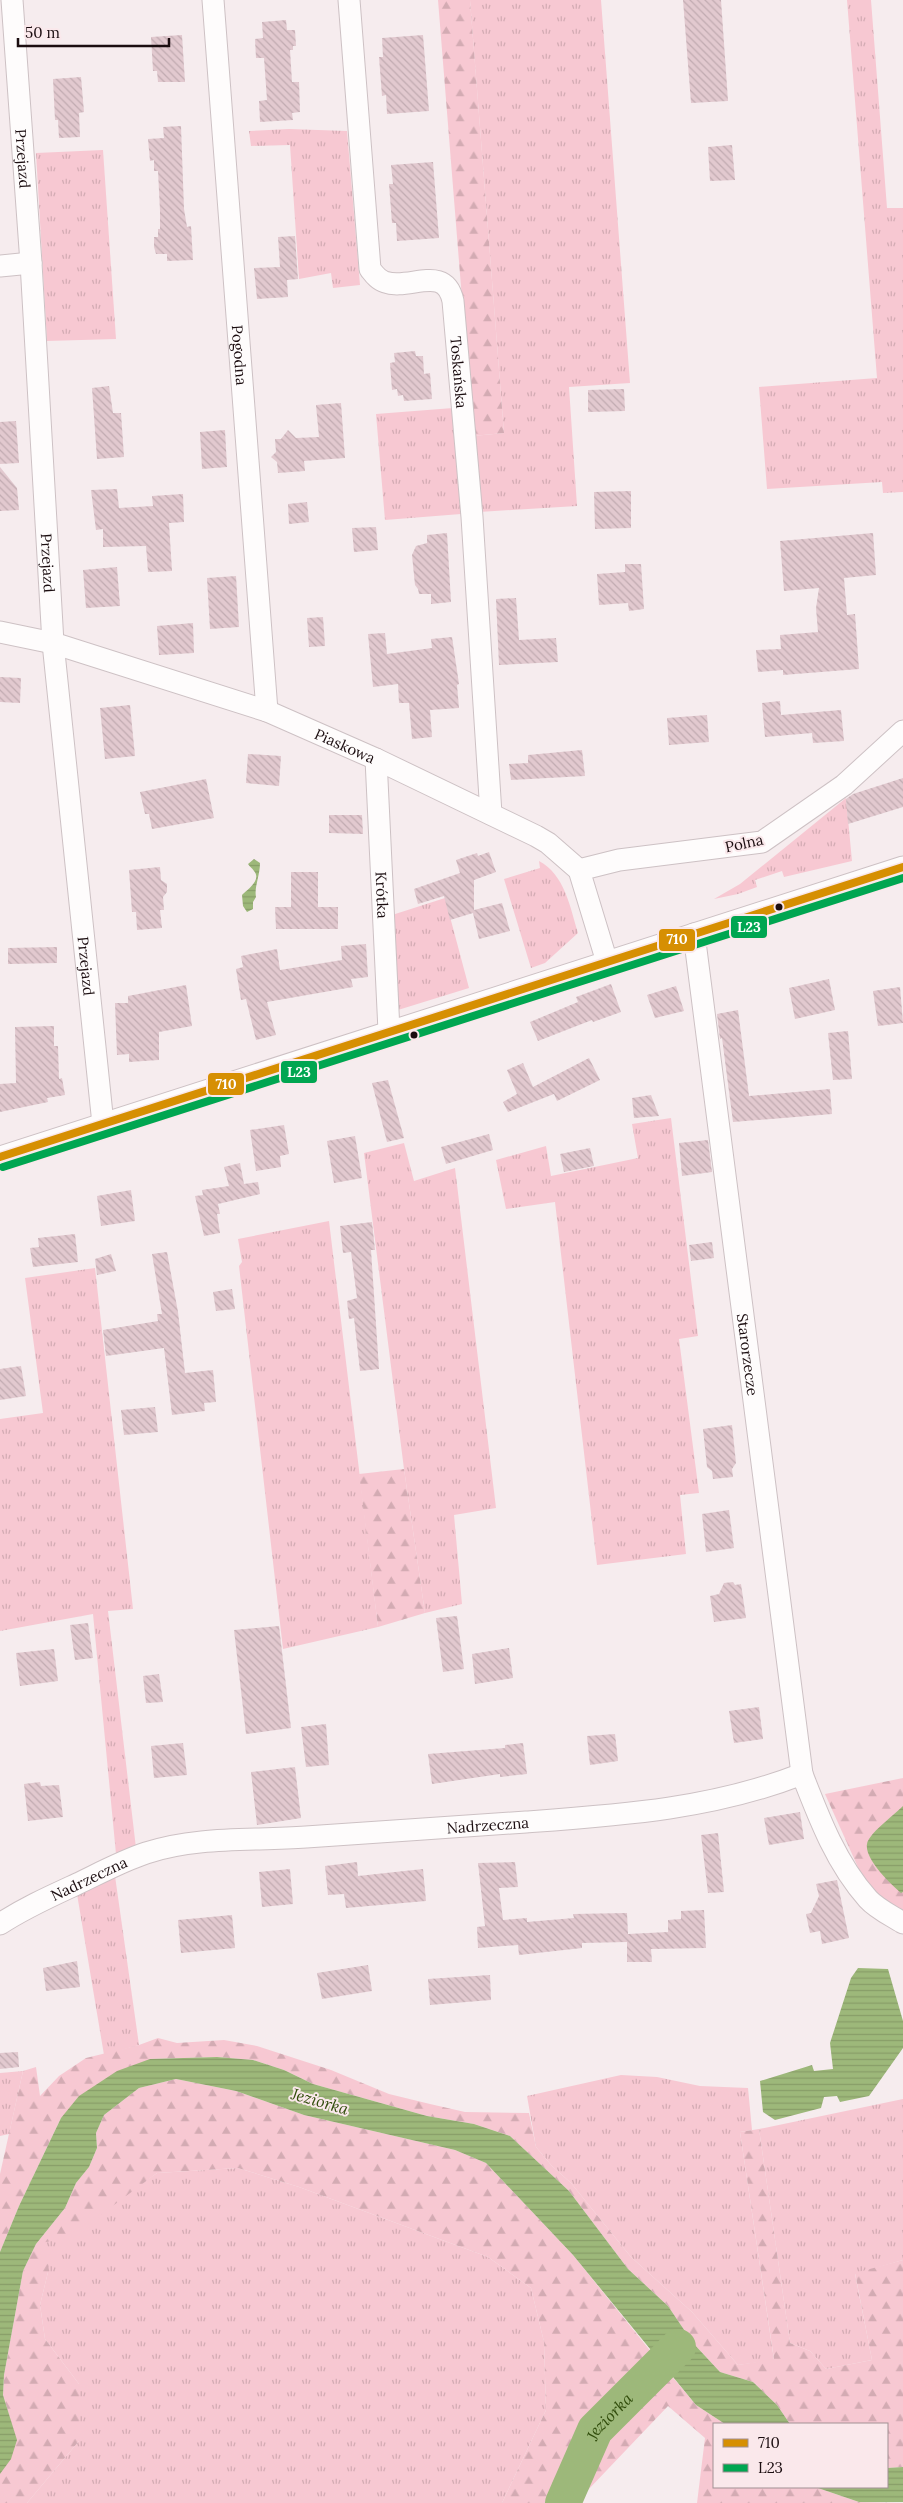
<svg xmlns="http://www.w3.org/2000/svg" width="903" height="2503" viewBox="0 0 903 2503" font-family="Lora,serif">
<defs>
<pattern id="grass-tufts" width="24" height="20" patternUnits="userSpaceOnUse" patternTransform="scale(1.25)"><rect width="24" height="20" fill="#f7c8d2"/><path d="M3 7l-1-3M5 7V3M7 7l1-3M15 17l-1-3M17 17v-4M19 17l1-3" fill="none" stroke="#d3abb3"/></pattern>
<pattern id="forest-firs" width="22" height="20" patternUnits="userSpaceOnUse" patternTransform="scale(1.25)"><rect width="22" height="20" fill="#f7c8d2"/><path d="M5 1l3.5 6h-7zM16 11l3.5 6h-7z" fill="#d3abb3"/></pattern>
<pattern id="water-rules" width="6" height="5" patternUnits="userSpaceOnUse" patternTransform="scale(1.25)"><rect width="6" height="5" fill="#9db87a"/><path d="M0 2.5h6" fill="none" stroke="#879d68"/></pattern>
<pattern id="building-back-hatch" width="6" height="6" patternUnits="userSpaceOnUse" patternTransform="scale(1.25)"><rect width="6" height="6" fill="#e2c9cf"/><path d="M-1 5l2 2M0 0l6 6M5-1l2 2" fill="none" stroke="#c1abb1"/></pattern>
</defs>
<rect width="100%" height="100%" fill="#f6ecee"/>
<!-- grass -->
<g fill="url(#grass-tufts)">
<polygon points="470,0 601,0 630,383 569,387 577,506 479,512 473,436 504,433"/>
<polygon points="847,0 871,0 887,208 903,208 903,492 883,493 882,482 767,489 759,387 877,378"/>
<polygon points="289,129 347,131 360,285 333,288 331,273 299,279 290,145 251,146 249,131"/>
<polygon points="103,150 116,339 47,341 36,153"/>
<polygon points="453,408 461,514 385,520 376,414"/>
<polygon points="846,798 852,861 784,877 782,871 755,880 757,887 738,894 714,899 740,884"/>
<path d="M539,861c26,14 31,46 39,72l-33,30 -14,5 -27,-89 36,-11z"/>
<polygon points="445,898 469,988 398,1010 389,916"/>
<polygon points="671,1118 698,1336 679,1339 699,1493 680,1495 686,1554 597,1565 555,1202 506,1209 496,1160 546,1146 551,1176 638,1158 632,1124"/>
<polygon points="404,1143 414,1181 455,1168 496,1508 454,1515 462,1604 425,1613 404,1469 364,1153"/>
<polygon points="329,1221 378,1627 283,1649 239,1266 242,1262 238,1239"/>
<polygon points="95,1268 133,1609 108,1611 136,1848 116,1854 93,1614 0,1631 0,1419 43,1413 25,1278"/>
<polygon points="115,1876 139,2045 104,2055 77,1894"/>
<polygon points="23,2071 9,2134 0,2136 0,2073"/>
<polygon points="621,2075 657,2077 700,2086 748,2088 752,2130 740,2132 774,2360 738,2365 692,2312 631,2257 571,2183 552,2166 536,2147 527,2096"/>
<polygon points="903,2099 903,2260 855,2274 872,2360 826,2369 810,2351 790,2343 759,2129"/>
<polygon points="238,2168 299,2187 488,2257 531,2288 544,2342 546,2410 502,2503 27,2503 79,2441 79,2384 45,2339 40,2305 48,2272 36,2244 118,2200 157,2173"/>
<path d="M652,2353l18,21 -65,70 -33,59h-24c17,-60 65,-105 104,-150z"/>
</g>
<!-- forest -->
<g fill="url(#forest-firs)">
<polygon points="438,0 470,0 504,433 473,436"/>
<polygon points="404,1469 425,1613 378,1627 359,1474"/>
<polygon points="903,1778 903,1913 882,1901 861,1874 825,1794"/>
<polygon points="158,2038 177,2043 224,2040 257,2046 331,2070 389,2094 430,2104 465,2112 529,2113 536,2147 552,2166 571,2183 631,2257 692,2312 738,2365 774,2359 740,2132 759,2129 790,2343 810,2351 826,2369 872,2360 855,2273 903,2260 903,2467 887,2468 887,2424 790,2424 777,2405 753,2382 720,2372 693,2343 668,2306 628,2269 569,2191 510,2136 474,2124 427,2116 313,2084 284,2070 253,2060 217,2057 150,2059 61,2118 19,2206 0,2252 0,2174 23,2071 36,2067 40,2096 59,2076 86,2058 139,2045"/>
<path d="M176,2079l60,12 68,24 151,35 31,13 87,92 79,98c-39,45 -87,90 -104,150h-46l44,-93 -2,-68 -13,-54 -43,-31 -189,-70 -61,-19 -81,5 -86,64 -35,7 14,9 -2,19 -8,33 5,34 34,45v57l-52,62h-27v-29l10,-56 -7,-23 1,-20 19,-104 13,-27 29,-36 11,-25 13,-16 8,-19 -1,-15 8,-18 35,-27z"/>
<polygon points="670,2374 696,2405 725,2424 714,2424 714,2487 815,2487 859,2502 903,2503 697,2503 705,2438 668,2406 587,2491 582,2503 572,2503 605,2444"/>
</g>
<!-- water -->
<g fill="url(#water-rules)">
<path d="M254,859l6,4c0,12 -6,25 -4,34l-3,5v7l-6,3 -4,-6 -1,-11c5,-5 20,-15 12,-24 -2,-3 -4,-4 -6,-7z"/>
<path d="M903,1806v86l-2,1c-10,-9 -43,-39 -32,-54 8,-12 23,-22 34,-33z"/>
<polygon points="858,1968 888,1969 903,2021 903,2048 869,2096 840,2102 837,2096 824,2097 821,2108 775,2120 763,2112 760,2081 812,2065 814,2071 833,2069 830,2043 851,1978"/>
<polygon points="217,2057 253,2060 284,2070 313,2084 427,2116 474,2124 510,2136 569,2191 628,2269 668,2306 693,2343 720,2372 753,2382 777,2405 790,2424 725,2424 696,2405 573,2255 486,2163 455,2150 304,2115 236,2091 176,2079 139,2088 104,2115 96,2133 97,2148 89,2167 76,2183 65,2208 36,2244 23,2271 4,2375 3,2395 17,2440 11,2459 0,2474 0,2252 19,2206 61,2118 79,2096 117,2071 150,2059"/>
<polygon points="903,2467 903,2502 859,2502 815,2487 887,2487 887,2468"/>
</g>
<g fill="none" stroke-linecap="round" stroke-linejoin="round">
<!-- river -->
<path stroke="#9db87a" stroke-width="36" id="s1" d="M563,2503l32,-73 83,-83"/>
</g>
<!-- building -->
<g fill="url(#building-back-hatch)">
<polygon points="683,0 721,0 728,101 691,103"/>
<polygon points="286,20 287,30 295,30 296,46 293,46 293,50 290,50 292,82 299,82 300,112 292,113 293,120 260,122 259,101 267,100 264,58 256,58 255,39 263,38 262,22"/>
<polygon points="182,35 185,82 158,82 157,71 153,71 151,37"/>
<polygon points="423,35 429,111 387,114 386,95 382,96 379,57 383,57 382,38"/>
<polygon points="81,77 84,112 79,113 80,137 59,138 58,120 55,120 53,79"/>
<polygon points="181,126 184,209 187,227 191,226 193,260 167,261 167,254 156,254 154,247 154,237 158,237 158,229 160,229 160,211 158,171 154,171 154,160 150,161 148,139 164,138 163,127"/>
<polygon points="732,145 735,180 710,181 708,147"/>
<polygon points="433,162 439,238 397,241 396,223 392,223 389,184 393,184 391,165"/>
<polygon points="295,236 298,279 287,280 288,297 257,299 254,268 280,267 278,237"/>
<polygon points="415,351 416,356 423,356 424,374 430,373 432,399 404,401 403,395 398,396 397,389 392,390 390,363 395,362 394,353"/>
<polygon points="109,386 113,413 121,413 124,457 97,459 92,388"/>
<polygon points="624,389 625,411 588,412 588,390"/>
<polygon points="341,403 345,458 304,461 305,471 278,473 277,462 271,457 276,452 275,439 281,439 288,430 296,438 319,437 316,405"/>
<polygon points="16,421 19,463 0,464 0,422"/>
<polygon points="225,430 227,467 202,469 200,432"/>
<polygon points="0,467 17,488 19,510 0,511"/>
<polygon points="117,489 119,508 153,506 152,496 183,494 184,522 169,523 172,571 148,572 146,546 103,547 103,529 96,530 91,490"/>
<polygon points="631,491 631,528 595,529 594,492"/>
<polygon points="307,502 309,522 289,524 288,504"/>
<polygon points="376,527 378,550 354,552 352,528"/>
<polygon points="447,533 451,602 431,604 431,594 419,594 418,589 415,585 412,555 416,546 427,543 427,535"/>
<polygon points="873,533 876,575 844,578 847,615 855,614 859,669 783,675 783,670 758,672 756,650 781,649 780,635 818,632 816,608 819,588 784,591 780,541"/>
<polygon points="625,564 641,564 644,609 629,611 628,603 599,605 597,574 625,572"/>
<polygon points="117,567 120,606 86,608 83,570"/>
<polygon points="236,576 239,627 210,629 207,578"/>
<polygon points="516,598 519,640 556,638 558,662 499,665 496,599"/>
<polygon points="323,617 325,646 309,647 307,618"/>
<polygon points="193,623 194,653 159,655 157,626"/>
<polygon points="385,633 387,654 432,648 431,639 452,637 459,684 457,685 459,708 430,710 432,737 412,739 409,703 399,703 398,684 373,687 368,634"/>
<polygon points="0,677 21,678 20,703 0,702"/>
<polygon points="780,701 781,715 841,710 844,741 813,743 812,733 765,737 762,703"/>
<polygon points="130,705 135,756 105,759 100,708"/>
<polygon points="707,715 709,742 669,745 667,718"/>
<polygon points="582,750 585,776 511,780 509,764 528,763 528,755"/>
<polygon points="248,754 281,756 279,786 246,783"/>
<polygon points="903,778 903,807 848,824 846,799 853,794"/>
<polygon points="206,779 214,818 152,829 149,814 145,814 140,792"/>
<polygon points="329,815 362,815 363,834 329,833"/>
<polygon points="489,852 496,872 474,880 474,910 502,903 510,931 479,939 473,913 450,920 444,896 418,904 414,889 460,873 456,860 477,853 478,856"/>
<polygon points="160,867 161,880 167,884 167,892 163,897 164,910 160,910 162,928 137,930 136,912 132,912 129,870"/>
<polygon points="291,872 318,872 318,907 338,907 338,929 276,929 275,907 291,907"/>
<polygon points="366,944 368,977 351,979 353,987 267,1002 276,1035 256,1040 246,999 241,1000 236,969 243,967 241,956 277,949 280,970 342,960 341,946"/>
<polygon points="57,947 57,963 8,964 8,948"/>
<polygon points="829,979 835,1010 795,1019 789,988"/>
<polygon points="611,984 621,1012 593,1022 592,1020 538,1041 530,1022 578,1002 576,997"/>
<polygon points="186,985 192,1026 159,1032 159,1060 129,1062 129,1054 117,1055 115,1003 128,1003 128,996"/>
<polygon points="676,986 684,1011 655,1018 647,995"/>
<polygon points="900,987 903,1023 878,1026 873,991"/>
<polygon points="738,1010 749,1096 830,1089 832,1114 733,1122 722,1038 720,1039 717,1014"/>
<polygon points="54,1026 54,1046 58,1046 59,1079 62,1078 65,1095 47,1098 48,1102 0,1112 0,1084 16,1083 15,1027"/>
<polygon points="848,1031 852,1079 833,1080 828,1033"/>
<polygon points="589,1058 600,1080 557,1101 554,1094 508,1112 503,1102 517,1094 507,1070 523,1063 533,1087"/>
<polygon points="388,1080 404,1138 387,1142 372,1083"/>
<polygon points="651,1095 659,1116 634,1118 632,1098"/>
<polygon points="284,1125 289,1154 280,1156 281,1167 256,1171 250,1130"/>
<polygon points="489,1134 493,1150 446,1164 441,1147"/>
<polygon points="355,1136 362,1178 334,1183 327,1141"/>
<polygon points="708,1140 712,1172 682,1176 679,1143"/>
<polygon points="590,1148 594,1166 564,1172 560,1154"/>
<polygon points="240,1163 244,1184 258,1182 260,1194 218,1204 220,1214 217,1214 220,1233 204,1236 195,1196 203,1195 202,1190 229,1186 224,1167"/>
<polygon points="131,1190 135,1221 101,1226 97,1196"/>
<polygon points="372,1222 375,1250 371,1250 379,1369 360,1371 354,1318 349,1319 347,1301 357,1298 351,1252 343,1253 340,1226"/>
<polygon points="75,1234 78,1262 33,1267 30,1248 39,1247 38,1238"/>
<polygon points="712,1242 714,1258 691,1261 689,1245"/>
<polygon points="167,1252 178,1312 185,1373 213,1370 216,1402 204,1403 205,1411 172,1415 164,1348 106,1356 103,1330 158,1321 157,1314 162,1314 152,1254"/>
<polygon points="111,1254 116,1271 97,1275 95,1259"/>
<polygon points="232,1289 235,1309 216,1311 213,1292"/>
<polygon points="21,1366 26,1396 0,1400 0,1369"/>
<polygon points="155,1407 158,1432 124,1435 121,1410"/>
<polygon points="732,1425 736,1463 732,1469 733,1477 713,1479 712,1471 707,1467 703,1429"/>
<polygon points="729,1510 734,1548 706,1552 702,1514"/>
<polygon points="733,1582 735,1585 741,1584 746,1618 714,1622 710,1596 719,1594 724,1583"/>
<polygon points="457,1616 464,1669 443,1672 436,1618"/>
<polygon points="88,1623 93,1658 75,1660 70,1625"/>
<polygon points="279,1626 291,1728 246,1734 234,1630"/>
<polygon points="509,1648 513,1678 475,1684 472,1654"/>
<polygon points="54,1649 58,1681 20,1686 16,1653"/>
<polygon points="159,1674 163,1702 146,1703 143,1676"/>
<polygon points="759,1707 763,1739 734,1743 729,1711"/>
<polygon points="326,1724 329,1765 306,1767 301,1727"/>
<polygon points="615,1734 618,1761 590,1765 587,1736"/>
<polygon points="183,1743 187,1775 154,1778 151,1746"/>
<polygon points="523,1743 527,1774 500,1777 500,1774 432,1784 428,1754 505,1748 505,1745"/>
<polygon points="295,1767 301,1818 257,1825 251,1772"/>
<polygon points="40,1782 41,1786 59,1785 63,1817 28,1821 24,1784"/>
<polygon points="800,1812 804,1839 769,1845 764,1818"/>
<polygon points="718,1833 724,1892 708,1893 701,1835"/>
<polygon points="357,1862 358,1876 423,1869 426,1901 346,1908 344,1894 328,1895 325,1866"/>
<polygon points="515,1862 518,1887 499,1888 503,1920 527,1918 527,1922 574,1918 573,1914 627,1913 628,1934 668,1932 668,1920 681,1919 681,1911 704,1910 706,1948 651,1949 652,1962 627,1962 627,1942 582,1943 582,1948 519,1955 518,1945 478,1948 477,1927 485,1926 478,1863"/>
<polygon points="290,1869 293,1904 262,1907 259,1872"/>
<polygon points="837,1880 849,1938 822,1944 820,1931 810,1933 806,1914 811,1913 819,1896 816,1884"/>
<polygon points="232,1915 235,1948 181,1953 178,1920"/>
<polygon points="77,1961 80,1987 46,1991 43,1968"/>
<polygon points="368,1965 372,1991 322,1999 317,1973"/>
<polygon points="490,1975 491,2000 430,2005 428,1979"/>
<polygon points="18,2052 19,2067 0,2069 0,2053"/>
</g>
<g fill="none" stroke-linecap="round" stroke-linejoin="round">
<defs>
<g id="minor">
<path id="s2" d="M12,0l19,263 22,380 50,481"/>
<path id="s3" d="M213,0l54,711"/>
<path id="s4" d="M349,0l21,269c4,5 8,11 15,13 24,9 60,-19 68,19l19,216 19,297"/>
<polyline points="0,266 31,263"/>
<path id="s5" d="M0,632l53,11 214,68 109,48 160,77 12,7 31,27 28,92"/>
<path id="s6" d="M376,759l13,272"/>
<polyline points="579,870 619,860 762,842 844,785 903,731"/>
<path id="s7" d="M694,934l108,840"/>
<polyline points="0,1157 903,867"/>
<path id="s8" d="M0,1924c24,-16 51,-28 77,-40 23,-11 45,-23 69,-31 51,-17 107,-12 160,-16 73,-5 147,-10 220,-15 96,-7 186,-13 276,-48 17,44 34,89 66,125 9,10 24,17 35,24"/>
</g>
</defs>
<!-- minor casing -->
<use href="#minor" stroke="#cdc1c4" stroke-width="23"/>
<!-- minor -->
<use href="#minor" stroke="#fefcfc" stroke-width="21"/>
<defs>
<polyline id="bus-1" points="0,1157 903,867"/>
<polyline id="bus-2" points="3,1167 903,878"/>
</defs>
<!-- bus-1 casing -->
<use href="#bus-1" stroke="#fae8eb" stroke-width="11"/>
<!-- bus-2 casing -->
<use href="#bus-2" stroke="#fae8eb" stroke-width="11"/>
<!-- bus-1 -->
<use href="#bus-1" stroke="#d68f02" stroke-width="8"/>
<!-- bus-2 -->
<use href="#bus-2" stroke="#00a651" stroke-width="8"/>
</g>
<!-- markers -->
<g fill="#1b0d10" stroke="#fae8eb" stroke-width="2">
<circle cx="779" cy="907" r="4.5"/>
<circle cx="414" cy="1035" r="4.5"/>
</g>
<g text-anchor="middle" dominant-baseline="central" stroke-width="4" stroke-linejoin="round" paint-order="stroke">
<!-- street labels -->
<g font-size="15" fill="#1b0d10" stroke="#fae8eb">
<text stroke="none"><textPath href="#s2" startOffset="159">Przejazd</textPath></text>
<text stroke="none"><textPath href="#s3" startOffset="356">Pogodna</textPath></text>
<text stroke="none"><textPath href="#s4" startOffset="441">Toskańska</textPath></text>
<text stroke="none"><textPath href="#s2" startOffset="564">Przejazd</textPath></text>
<text stroke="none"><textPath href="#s5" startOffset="364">Piaskowa</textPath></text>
<text transform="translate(744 843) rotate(-12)">Polna</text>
<text stroke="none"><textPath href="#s6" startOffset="136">Krótka</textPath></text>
<text stroke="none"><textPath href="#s2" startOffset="969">Przejazd</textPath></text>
<text stroke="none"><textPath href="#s7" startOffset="424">Starorzecze</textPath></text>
<text stroke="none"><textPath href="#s8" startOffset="506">Nadrzeczna</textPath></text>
<text stroke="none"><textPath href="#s8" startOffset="100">Nadrzeczna</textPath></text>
</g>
<!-- water labels -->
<g font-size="16" font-style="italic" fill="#314d0c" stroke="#fae8eb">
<text transform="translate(320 2101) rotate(16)">Jeziorka</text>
<text stroke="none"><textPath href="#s1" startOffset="99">Jeziorka</textPath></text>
</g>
</g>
<g stroke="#fae8eb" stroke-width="2">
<rect x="730" y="915" width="38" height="24" rx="5" fill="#00a651"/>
<rect x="658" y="928" width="38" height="24" rx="5" fill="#d68f02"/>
<rect x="280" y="1060" width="38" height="24" rx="5" fill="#00a651"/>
<rect x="207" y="1072" width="38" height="24" rx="5" fill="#d68f02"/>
</g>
<g font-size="14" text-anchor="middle" font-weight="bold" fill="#fff">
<text x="749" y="932">L23</text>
<text x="677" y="944">710</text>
<text x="299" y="1077">L23</text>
<text x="226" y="1089">710</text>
</g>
<!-- legend -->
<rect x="713" y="2423" width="175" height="65" fill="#fae8eb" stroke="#a19093"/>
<rect x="723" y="2439" width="25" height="8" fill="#d68f02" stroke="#a19093"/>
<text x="758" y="2448" font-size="15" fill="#1b0d10">710</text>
<rect x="723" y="2464" width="25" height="8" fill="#00a651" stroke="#a19093"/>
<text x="758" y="2473" font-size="15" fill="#1b0d10">L23</text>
<!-- scale -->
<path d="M18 38v8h151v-8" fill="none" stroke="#1b0d10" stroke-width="2.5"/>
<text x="25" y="38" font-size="15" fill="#1b0d10" stroke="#fae8eb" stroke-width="4" paint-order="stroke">50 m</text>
</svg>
